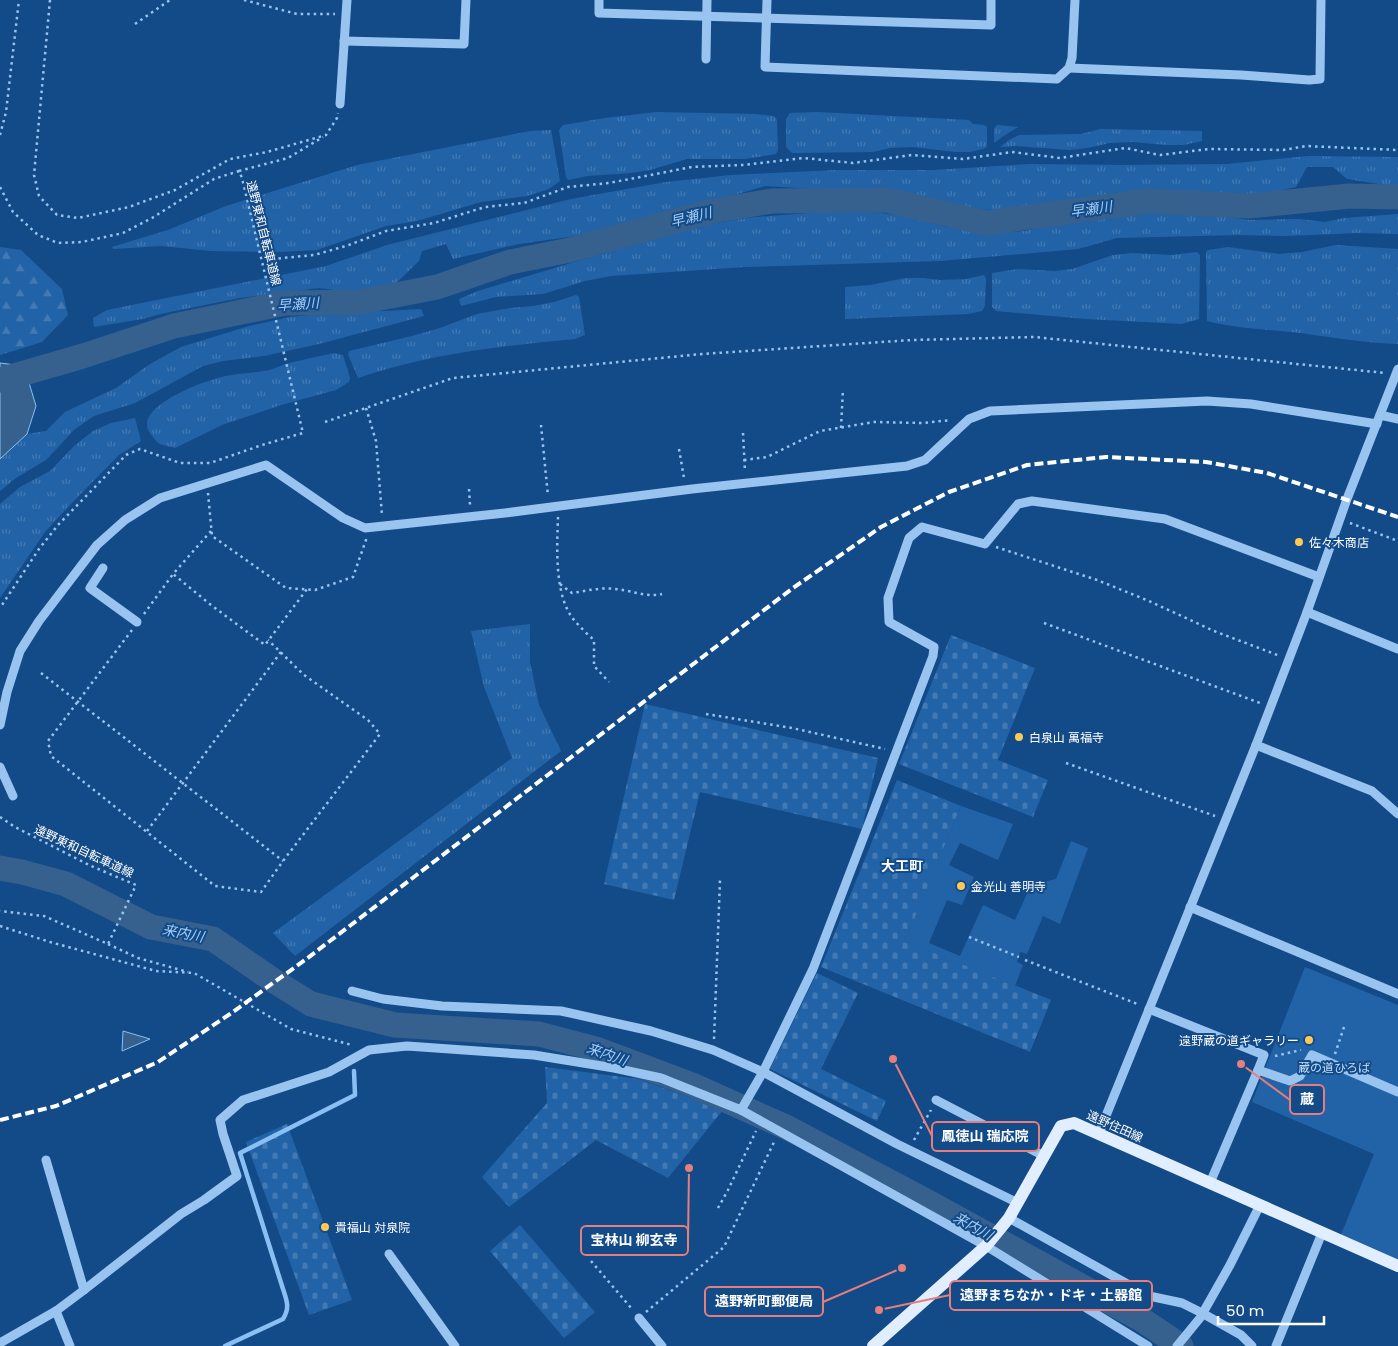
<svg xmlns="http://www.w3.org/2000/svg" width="1398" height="1346" viewBox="0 0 1398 1346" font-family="Poppins,'Noto Sans JP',sans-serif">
<defs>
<pattern id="grass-tufts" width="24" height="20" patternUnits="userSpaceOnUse" patternTransform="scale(1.25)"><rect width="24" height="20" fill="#2263a7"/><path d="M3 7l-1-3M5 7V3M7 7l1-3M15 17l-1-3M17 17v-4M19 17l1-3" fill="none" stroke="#437ab4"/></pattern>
<pattern id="forest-firs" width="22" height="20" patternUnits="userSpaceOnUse" patternTransform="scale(1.25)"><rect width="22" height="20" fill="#2263a7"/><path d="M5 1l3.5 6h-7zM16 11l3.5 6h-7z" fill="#437ab4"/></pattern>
<pattern id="cemetery-stones" width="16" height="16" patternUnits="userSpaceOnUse" patternTransform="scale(1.25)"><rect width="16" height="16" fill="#2263a7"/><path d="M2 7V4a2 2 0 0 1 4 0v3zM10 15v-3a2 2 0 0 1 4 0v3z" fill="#437ab4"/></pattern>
</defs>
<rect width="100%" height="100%" fill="#134b89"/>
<!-- grass -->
<g fill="url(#grass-tufts)">
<polygon points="656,112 756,114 774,116 777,120 778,150 776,154 744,159 687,159 650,170 631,173 587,176 568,180 566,177 559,130 563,125 605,118"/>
<polygon points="818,112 969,120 973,124 984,125 987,127 987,147 983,149 970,152 956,152 912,147 890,148 873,152 792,153 786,147 786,119 790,113"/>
<polygon points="997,125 1018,127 1005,135 994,143 994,129"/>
<polygon points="1100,129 1202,131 1202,141 1184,145 1167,145 1133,142 1110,143 1087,148 1069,150 1016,146 1000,147 1009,140 1019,135 1081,134"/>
<polygon points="551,130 560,181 549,189 527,196 481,202 417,221 386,226 317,250 279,252 211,251 161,246 113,249 112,247 168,230 226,206 357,165 530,131"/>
<polygon points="1308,156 1398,157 1398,187 1347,179 1333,167 1307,167 1296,187 1250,197 1191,194 1154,194 1097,197 1027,209 971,210 889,191 830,190 765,186 636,224 575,236 519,244 453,259 446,244 422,251 419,261 394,285 350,292 319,288 240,298 165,313 142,319 94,327 93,318 107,310 326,266 387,245 571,199 666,182 731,175 836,170 933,170 1030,164 1121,165 1227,164"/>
<polygon points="853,210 899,215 947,227 992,233 1025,231 1119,210 1187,210 1249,220 1299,219 1325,222 1344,218 1398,214 1398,234 1357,233 1287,236 1240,235 1117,238 1078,249 940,261 745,267 611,276 585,281 543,294 496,297 461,306 459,299 478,291 694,226 755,217"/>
<path d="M1336,245l62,4v95c-36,-1 -72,-8 -107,-12 -29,-3 -57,-4 -84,-11l-1,-69 2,-2 20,-3 51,7 23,-2z"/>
<polygon points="1197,252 1200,255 1199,319 1182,324 1086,319 996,311 992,307 992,273 1018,269 1055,271 1072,269 1113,255 1132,253 1172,255"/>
<polygon points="984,275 986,279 985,306 982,311 968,314 845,319 845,287 871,285 905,278 923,278 940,280 966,279"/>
<path d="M576,295l3,2 6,38 -10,4c-74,7 -147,15 -217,39l-10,-24 1,-3 63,-15 28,-8 37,-14 33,-6 23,-2 21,-4z"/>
<polygon points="421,309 424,316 319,344 264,356 223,361 203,366 135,403 94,416 75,429 46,460 16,478 0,491 0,459 27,434 46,431 65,412 116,388 150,364 181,347 249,326 290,317 338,312 386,311"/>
<path d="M334,353l9,2 7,23 -1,4 -13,8 -55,15 -59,20 -47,23c-15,-4 -16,-2 -25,-15 -19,-26 58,-54 76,-57 12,-2 25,-3 38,-5 7,-1 14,-4 21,-7 16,-4 32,-7 49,-11z"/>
<polygon points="135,418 141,441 119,455 68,507 45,532 0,598 0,504 20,487 50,471 74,446 93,431 111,423"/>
<polygon points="530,624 530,662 539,705 561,751 295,956 273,933 512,758 484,687 471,631"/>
</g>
<!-- forest -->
<polygon fill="url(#forest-firs)" points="0,247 21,250 62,289 68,315 42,342 0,355"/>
<!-- cemetery -->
<g fill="url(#cemetery-stones)">
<polygon points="951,635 1035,668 998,760 1048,780 1033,817 899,764"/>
<polygon points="645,704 878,758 862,829 700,792 674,900 604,884"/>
<polygon points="897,780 961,806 906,941 1051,1000 1030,1052 821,967"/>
<polygon points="817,973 858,993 821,1069 886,1101 877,1121 770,1069"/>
<polygon points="545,1067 639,1079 723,1110 668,1178 596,1140 509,1207 482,1177 547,1103"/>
<polygon points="287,1124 352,1300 309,1315 246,1142"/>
<polygon points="520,1225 595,1312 564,1338 490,1251"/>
</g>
<!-- green -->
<g fill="#2263a7">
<polygon points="961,806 1013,824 998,860 960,843 949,865 974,877 962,905 947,900 929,943 960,956 983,905 1015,920 1031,885 1056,879 1071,841 1088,848 1060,924 1043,916 1027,954 1020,952 1017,962 1023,965 1015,986 905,941"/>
<polygon points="1305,967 1398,1005 1398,1266 1339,1239 1374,1154 1252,1102"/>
</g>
<!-- water -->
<g fill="#36608e" stroke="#8abff3">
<polygon points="0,363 24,366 36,406 27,434 0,459"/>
<polygon points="123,1031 150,1039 122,1051"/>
</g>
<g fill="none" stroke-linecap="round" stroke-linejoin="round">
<!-- stream -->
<path stroke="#8abff3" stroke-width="4.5" d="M225,1346l58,-27c7,-11 4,-18 0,-30l-43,-136 115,-58 -1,-24"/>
<!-- river -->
<g stroke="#36608e" stroke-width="25">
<polyline points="0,380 83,356 174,326 285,303 360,302 437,287 510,262 570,250 712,211 772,201 886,200 986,223 1148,201 1249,206 1349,196 1398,197"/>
<polyline points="0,868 22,872 66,884 151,927 213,939 274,981 311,1004 395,1025 539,1034 596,1049 692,1085 788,1128 928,1202 1141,1319 1181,1346"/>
</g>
<!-- path -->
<g stroke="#99c4f0" stroke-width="2.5" stroke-dasharray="2.5 4" stroke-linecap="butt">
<polyline points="50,0 34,175 39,196 57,215 78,218 129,207 175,190 230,159 267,152 326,135 337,118 338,113"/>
<polyline points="244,0 297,14 335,14"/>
<polyline points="135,24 170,0"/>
<polyline points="0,135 6,112 19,0"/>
<polyline points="239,171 288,158 323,137"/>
<polyline points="0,187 13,212 38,235 58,243 82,242 123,233 152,218 214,179 239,171 242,178 303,433 262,445 210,463 180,463 140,449 126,455 58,525 39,549 0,608"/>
<polyline points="272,259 314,255 346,246 386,231 434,223 485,207 524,203 568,187 609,183 692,167 744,165 804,158 853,163 912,155 963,159 1012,152 1060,158 1125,148 1160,155 1209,149 1283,150 1306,146 1398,150"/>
<polyline points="366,408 376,441 382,515"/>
<polyline points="325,422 453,378 702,354 912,340 1034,337 1385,373"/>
<polyline points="541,425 548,496"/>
<polyline points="841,428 843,389"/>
<polyline points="743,433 745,472"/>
<polyline points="679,449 684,478"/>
<polyline points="744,460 767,457 820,431 874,422 923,423 951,420"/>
<polyline points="469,489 470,505"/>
<polyline points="208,493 212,536 286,588 315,590 353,577 367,537"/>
<path d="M558,517c-1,30 -4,79 16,103 6,7 13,14 20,20v26l15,16"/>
<polyline points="1350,523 1398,541"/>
<polyline points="211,531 173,574 211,605 265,645 307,589"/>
<polyline points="996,547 1097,580 1149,601 1214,631 1280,656"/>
<path d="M560,584l12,9c14,-2 28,-6 43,-4 16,1 31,9 47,5"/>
<polyline points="144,614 173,574"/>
<polyline points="1044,623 1260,703"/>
<polyline points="132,630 48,741 51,756 215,886 261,892 283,861 380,734 368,720 304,675 268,640"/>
<polyline points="41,673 283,861"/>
<polyline points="706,714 792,728 885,749"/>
<polyline points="1066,763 1215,816"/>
<polyline points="0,817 15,827 91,866 136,885 108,944 44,916 0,911"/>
<polyline points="147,831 281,652"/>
<polyline points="0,926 50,942 156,971 194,973 291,1029 352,1045"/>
<polyline points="969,937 1019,957"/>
<polyline points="108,944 138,958 188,972"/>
<polyline points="1025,960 1140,1005"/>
<polyline points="714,1039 720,880"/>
<polyline points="1335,1054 1344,1027"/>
<polyline points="1275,1056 1301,1050"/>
<polyline points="914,1140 931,1110"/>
<polyline points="718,1208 728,1190 756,1131"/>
<polyline points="591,1261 632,1309"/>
<polyline points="646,1312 724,1247 775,1140"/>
</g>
<!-- minor -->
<g stroke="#99c4f0" stroke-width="9">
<polyline points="599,0 599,13 991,25 991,0"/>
<polyline points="767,0 765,67 1057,79 1069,68 1072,58 1075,0"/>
<polyline points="344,41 464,44 466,0"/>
<polyline points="706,59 707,0"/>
<polyline points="1069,68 1241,75 1309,80 1320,79 1321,0"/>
<polyline points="340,104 347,0"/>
<polyline points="1380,415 1398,419"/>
<polyline points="103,568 90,588 137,622"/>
<polyline points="1307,612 1398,649"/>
<polyline points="0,725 7,692 20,651 39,621 97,545 125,520 160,498 266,465 343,518 365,528 505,513 692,489 907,466 925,460 969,419 990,411 1207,401 1251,404 1377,424"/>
<polyline points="1256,745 1372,791 1398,814"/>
<polyline points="0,767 13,796"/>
<polyline points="1190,907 1398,994"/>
<polyline points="352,991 383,999 442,1006 561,1011 651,1031 713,1050 763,1072 897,1144 1018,1203"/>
<polyline points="1149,1009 1264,1055 1258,1070"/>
<polyline points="936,1100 1044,1156"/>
<polyline points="741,1110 763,1072 813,969 933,656 934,647 889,622 888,598 909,538 922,527 985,544 1018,504 1032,501 1165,519 1319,577"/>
<polyline points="1099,1133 1256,745 1307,612 1347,499 1398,369"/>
<polyline points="46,1160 84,1290"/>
<polyline points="1210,1183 1258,1070 1290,1081 1300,1076 1312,1055 1398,1092"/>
<polyline points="1009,1218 1149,1296 1182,1303 1202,1313 1241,1335 1252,1346"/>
<polyline points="389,1254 455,1346"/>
<polyline points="56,1311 70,1346"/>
<polyline points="639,1318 662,1346"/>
<polyline points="0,1343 56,1311 84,1290 181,1214 204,1200 237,1176 223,1134 220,1120 243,1100 329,1072 369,1050 407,1046 534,1055 614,1068 661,1078 741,1110 986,1246 1148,1346"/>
<polyline points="1177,1346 1200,1318 1230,1265 1260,1205"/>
<polyline points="1276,1346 1322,1233"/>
</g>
<!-- major -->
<polyline stroke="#e1eeff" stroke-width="12" points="873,1346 986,1246 1009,1218 1061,1126 1074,1123 1398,1266"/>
<!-- rail -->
<polyline stroke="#fff" stroke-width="4" stroke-dasharray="9 4" stroke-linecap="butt" points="0,1120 56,1106 158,1062 230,1014 305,960 793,588 881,527 949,492 1027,465 1106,457 1206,462 1267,473 1398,517"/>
</g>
<!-- markers -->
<g fill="#ffc857" stroke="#134b89" stroke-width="2">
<circle cx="1299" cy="542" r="5"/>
<circle cx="1019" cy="737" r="5"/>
<circle cx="961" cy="886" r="5"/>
<circle cx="1309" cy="1040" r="5"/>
<circle cx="325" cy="1227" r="5"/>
</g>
<g text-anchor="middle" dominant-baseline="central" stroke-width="4" stroke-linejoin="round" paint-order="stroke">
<!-- street labels -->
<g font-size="12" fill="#fff" stroke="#134b89">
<text transform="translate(264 233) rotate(76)">遠野東和自転車道線</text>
<text transform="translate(84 851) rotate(25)">遠野東和自転車道線</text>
<text transform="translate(1115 1126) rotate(24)">遠野住田線</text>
</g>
<!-- poi labels -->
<g font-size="12" fill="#fff" stroke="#134b89" text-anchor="start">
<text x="1309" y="542">佐々木商店</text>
<text x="1029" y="737">白泉山 萬福寺</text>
<text x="971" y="886">金光山 善明寺</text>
<text x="1299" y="1040" text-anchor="end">遠野蔵の道ギャラリー</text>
<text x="335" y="1227">貴福山 対泉院</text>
</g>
<!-- park labels -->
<g font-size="12" fill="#bfddfc" stroke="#134b89">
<text x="1334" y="1067">蔵の道ひろば</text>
</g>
<!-- water labels -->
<g font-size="14" font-style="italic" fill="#a4cef7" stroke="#134b89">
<text transform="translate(1091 209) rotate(-8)">早瀬川</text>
<text transform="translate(691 217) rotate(-14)">早瀬川</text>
<text transform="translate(298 304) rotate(-4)">早瀬川</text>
<text transform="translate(183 933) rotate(11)">来内川</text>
<text transform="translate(607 1054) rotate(19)">来内川</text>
<text transform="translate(973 1226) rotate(29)">来内川</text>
</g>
<!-- neighbourhood labels -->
<g font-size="14" font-weight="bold" fill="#fff" stroke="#134b89">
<text x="902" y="866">大工町</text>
</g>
</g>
<!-- callouts -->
<path fill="none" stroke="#e67e7e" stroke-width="2" d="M1241 1064L1290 1100M893 1059L932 1136M689 1168L688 1241M879 1310L950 1295M902 1268L823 1302"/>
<g fill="#e67e7e" stroke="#134b89" stroke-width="2">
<circle cx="1241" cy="1064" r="5"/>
<circle cx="893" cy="1059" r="5"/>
<circle cx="689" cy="1168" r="5"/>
<circle cx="879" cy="1310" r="5"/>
<circle cx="902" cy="1268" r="5"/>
</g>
<g fill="#134b89" stroke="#e67e7e" stroke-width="2">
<rect x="1290" y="1085" width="34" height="29" rx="5"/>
<rect x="932" y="1122" width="107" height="29" rx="5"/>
<rect x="581" y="1226" width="107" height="29" rx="5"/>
<rect x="950" y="1281" width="202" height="29" rx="5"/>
<rect x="705" y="1287" width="118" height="29" rx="5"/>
</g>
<g font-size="14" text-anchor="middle" font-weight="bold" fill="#fff">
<text x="1307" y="1104">蔵</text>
<text x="985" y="1141">鳳徳山 瑞応院</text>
<text x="634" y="1245">宝林山 柳玄寺</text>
<text x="1051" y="1300">遠野まちなか・ドキ・土器館</text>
<text x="764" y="1306">遠野新町郵便局</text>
</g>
<!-- scale -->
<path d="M1218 1316v8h106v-8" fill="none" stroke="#ffffff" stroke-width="2.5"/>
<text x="1226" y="1316" font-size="15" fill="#ffffff" stroke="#134b89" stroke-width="4" paint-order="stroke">50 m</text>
</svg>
